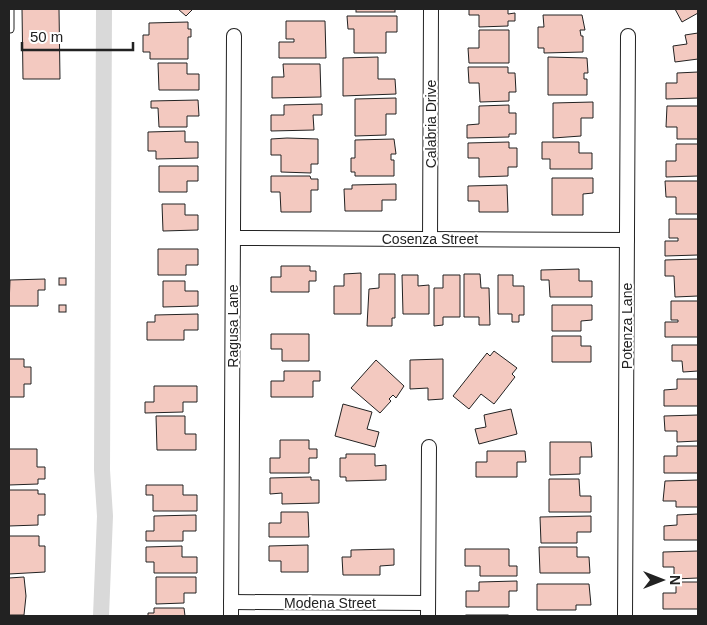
<svg xmlns="http://www.w3.org/2000/svg" width="707" height="625" viewBox="0 0 707 625" font-family="Arial,sans-serif">
<rect width="100%" height="100%" fill="#fff"/>
<g fill="none" stroke-linecap="round" stroke-linejoin="round">
<!-- canal -->
<polyline stroke="#d9d9d9" stroke-width="16" points="101,616 105,516 102,470 104,9"/>
</g>
<!-- building -->
<g fill="#f3c9c0" stroke="#222">
<polygon points="22,9 59,9 60,79 23,79"/>
<polygon points="178,9 193,9 186,16"/>
<rect x="356" y="9" width="39" height="3"/>
<polygon points="469,9 508,9 508,14 515,13 515,21 508,21 508,26 479,27 479,15 469,15"/>
<polygon points="675,9 698,9 698,13 682,22"/>
<polygon points="543,15 582,15 585,30 580,30 581,36 583,36 583,52 544,53 544,48 538,48 538,27 544,27"/>
<polygon points="347,16 397,16 397,32 386,32 386,53 354,53 354,29 348,29"/>
<polygon points="286,21 325,21 326,58 279,58 279,42 294,42 294,39 286,39"/>
<polygon points="188,22 188,29 191,29 191,37 188,37 188,59 150,59 150,52 143,52 143,35 149,35 149,23"/>
<polygon points="479,30 509,30 509,63 469,63 468,48 479,48"/>
<polygon points="698,33 698,59 675,62 673,46 687,44 685,35"/>
<polygon points="378,57 378,79 395,79 396,94 343,96 343,58"/>
<polygon points="548,57 587,58 588,73 584,73 584,79 587,79 587,95 548,95"/>
<polygon points="158,63 187,63 187,74 199,74 199,90 159,90"/>
<polygon points="283,64 320,64 321,97 272,98 272,77 284,77"/>
<polygon points="468,67 508,67 508,73 515,73 516,92 509,92 509,101 480,102 479,83 469,83"/>
<polygon points="698,72 698,98 666,99 666,83 677,83 677,73"/>
<polygon points="396,98 396,114 386,114 386,135 355,136 355,99"/>
<polygon points="198,100 199,116 187,116 187,127 159,127 158,108 151,108 151,101"/>
<polygon points="593,102 593,118 581,118 581,136 553,138 553,103"/>
<polygon points="322,104 322,115 313,115 314,130 271,131 271,115 284,115 284,105"/>
<polygon points="509,105 509,113 516,113 516,134 509,134 509,137 467,138 467,125 479,124 479,106"/>
<polygon points="667,106 698,106 698,139 677,139 677,127 666,127"/>
<polygon points="185,131 185,142 198,142 198,158 156,159 156,151 148,151 148,132"/>
<polygon points="287,138 318,139 318,164 311,164 311,173 281,172 281,155 271,155 271,139"/>
<polygon points="394,139 396,154 391,154 391,160 394,160 394,176 355,176 355,172 351,172 351,158 355,158 355,140"/>
<polygon points="509,142 509,148 517,148 517,167 508,167 508,176 479,177 479,158 468,158 468,143"/>
<polygon points="542,142 579,142 579,153 592,153 592,169 550,169 550,159 542,159"/>
<polygon points="676,144 698,144 698,176 666,177 666,161 676,161"/>
<polygon points="159,166 198,166 198,181 187,181 187,192 159,192"/>
<polygon points="271,176 310,176 311,179 318,179 318,190 311,190 311,212 281,212 280,192 271,192"/>
<polygon points="552,178 593,178 593,193 583,194 583,215 552,215"/>
<polygon points="665,181 698,181 698,214 676,214 676,197 666,197"/>
<polygon points="396,184 396,200 382,200 382,211 345,211 344,189 352,189 352,185"/>
<polygon points="507,185 508,212 479,212 479,201 468,201 468,186"/>
<polygon points="162,204 185,204 185,215 198,215 198,230 163,231"/>
<polygon points="669,219 698,219 698,255 665,256 665,241 678,241 678,238 669,238"/>
<polygon points="158,249 198,249 198,265 186,265 186,275 158,275"/>
<polygon points="698,259 698,296 675,297 674,276 665,276 665,260"/>
<polygon points="281,266 310,266 310,271 316,271 316,281 309,281 309,292 271,292 271,277 281,277"/>
<polygon points="579,269 579,281 592,281 592,297 550,297 549,280 541,280 541,270"/>
<polygon points="361,273 361,314 334,314 334,286 344,286 344,274"/>
<polygon points="379,274 395,274 395,318 392,318 392,326 367,326 369,289 379,288"/>
<polygon points="464,274 480,274 481,288 489,288 490,325 479,325 479,317 464,317"/>
<polygon points="402,275 418,275 418,286 429,285 429,314 403,314"/>
<polygon points="443,275 460,275 460,317 443,317 443,325 434,326 434,288 443,288"/>
<polygon points="498,275 513,275 513,286 524,286 524,315 519,315 519,322 512,322 512,314 498,314"/>
<rect x="59" y="278" width="7" height="7"/>
<polygon points="45,279 45,290 38,290 38,306 9,306 10,280"/>
<polygon points="163,281 185,281 185,291 198,291 198,306 163,307"/>
<polygon points="671,301 698,301 698,337 665,337 665,322 678,322 678,320 671,320"/>
<rect x="59" y="305" width="7" height="7"/>
<polygon points="552,305 592,305 592,320 581,321 581,331 552,331"/>
<polygon points="198,314 198,330 184,330 184,340 147,340 147,322 155,322 155,315"/>
<polygon points="271,334 309,334 309,361 282,361 282,349 271,349"/>
<polygon points="552,336 581,336 581,346 591,346 591,362 552,362"/>
<polygon points="672,345 698,345 698,371 683,372 682,361 672,361"/>
<polygon points="494,351 517,368 512,374 515,377 494,404 481,394 469,409 453,396 487,353 490,356"/>
<polygon points="9,359 24,359 24,367 31,367 31,384 24,384 24,397 9,397"/>
<polygon points="443,359 443,399 428,400 428,388 410,389 410,360"/>
<polygon points="376,360 404,386 396,398 393,395 389,399 391,401 380,413 351,388"/>
<polygon points="284,371 320,371 320,381 313,381 313,397 271,397 271,381 284,381"/>
<polygon points="677,379 698,379 698,406 664,406 664,390 677,389"/>
<polygon points="154,386 197,386 197,402 183,402 183,412 145,413 145,402 154,402"/>
<polygon points="343,404 372,412 367,429 379,432 375,447 335,436"/>
<polygon points="511,409 517,434 479,444 475,429 486,427 484,415"/>
<polygon points="698,415 698,441 677,442 677,431 665,431 664,416"/>
<polygon points="156,416 185,416 185,434 196,434 196,450 157,450"/>
<polygon points="280,440 309,440 309,449 317,449 317,458 309,458 309,473 270,473 270,458 280,458"/>
<polygon points="550,442 591,442 592,457 580,457 580,474 550,475"/>
<polygon points="677,446 698,446 698,473 664,473 664,456 677,456"/>
<polygon points="9,449 37,449 37,467 45,467 45,479 38,479 38,484 9,485"/>
<polygon points="487,451 525,451 526,462 517,462 517,477 476,477 476,462 487,462"/>
<polygon points="346,454 375,454 375,466 386,465 386,480 346,481 346,477 340,477 340,458 346,458"/>
<polygon points="311,477 311,480 319,480 319,503 282,504 282,493 270,494 270,478"/>
<polygon points="549,479 579,479 580,496 591,496 591,512 549,512"/>
<polygon points="698,480 698,507 676,507 676,501 663,501 665,481"/>
<polygon points="146,485 183,485 183,495 197,495 197,511 153,511 153,495 146,495"/>
<polygon points="9,490 38,490 38,494 45,494 45,515 38,515 38,525 9,526"/>
<polygon points="281,512 308,512 309,537 269,537 269,523 281,523"/>
<polygon points="698,514 698,540 664,540 664,526 677,525 677,515"/>
<polygon points="196,515 196,531 183,531 183,541 146,541 146,531 154,531 154,516"/>
<polygon points="591,516 591,532 577,532 577,543 541,543 540,517"/>
<polygon points="9,536 39,536 39,546 45,546 45,572 9,574"/>
<polygon points="308,545 308,572 281,572 281,561 269,561 269,546"/>
<polygon points="182,546 182,557 197,557 197,573 154,573 154,562 146,562 146,547"/>
<polygon points="539,547 577,547 577,557 589,557 590,573 540,573"/>
<polygon points="394,549 394,565 380,566 380,575 343,575 342,557 351,557 351,550"/>
<polygon points="465,549 509,549 509,566 517,566 517,576 480,576 480,566 465,566"/>
<polygon points="698,551 698,578 674,579 674,567 663,567 663,552"/>
<polygon points="24,577 26,596 24,615 9,615 9,578"/>
<polygon points="156,577 196,577 196,593 184,593 184,603 156,604"/>
<polygon points="517,581 517,591 509,591 509,607 466,607 466,591 479,591 479,582"/>
<polygon points="676,582 698,582 698,609 663,609 663,593 676,593"/>
<polygon points="537,584 589,584 591,605 576,605 576,610 537,610"/>
<polygon points="154,608 184,608 185,616 148,616 148,613 154,613"/>
<rect x="466" y="615" width="42" height="1"/>
</g>
<g fill="none" stroke-linecap="round" stroke-linejoin="round">
<defs>
<polyline id="service" points="10,29 10,9"/>
<g id="minor">
<polyline points="233,238 627,240"/>
<polyline points="430,239 431,9"/>
<polyline points="231,602 428,603"/>
<polyline points="231,616 234,36"/>
<polyline points="428,616 429,447"/>
<polyline points="625,616 628,36"/>
</g>
</defs>
<!-- service casing -->
<use href="#service" stroke="#222" stroke-width="9"/>
<!-- minor casing -->
<use href="#minor" stroke="#222" stroke-width="16"/>
<!-- service -->
<use href="#service" stroke="#fff" stroke-width="7"/>
<!-- minor -->
<use href="#minor" stroke="#fff" stroke-width="14"/>
</g>
<g text-anchor="middle" dominant-baseline="central" stroke-width="4" stroke-linejoin="round" paint-order="stroke">
<!-- street labels -->
<g font-size="14" fill="#222" stroke="#fff">
<text transform="translate(431 124) rotate(-90)">Calabria Drive</text>
<text x="430" y="239">Cosenza Street</text>
<text transform="translate(233 326) rotate(-90)">Ragusa Lane</text>
<text transform="translate(627 326) rotate(-90)">Potenza Lane</text>
<text x="330" y="603">Modena Street</text>
</g>
</g>
<!-- border -->
<rect width="707" height="625" fill="none" stroke="#222222" stroke-width="20"/>
<!-- north arrow -->
<g transform="translate(662 580) rotate(90)" stroke="#ffffff" stroke-width="4" paint-order="stroke">
<path d="M0-4L9 19L0 12L-9 19Z" fill="#222222"/>
<text y="-8" font-size="14" font-weight="bold" text-anchor="middle" fill="#222222">N</text>
</g>
<!-- scale -->
<path d="M22 42v8h111v-8" fill="none" stroke="#222222" stroke-width="2.5"/>
<text x="30" y="42" font-size="15" fill="#222222" stroke="#ffffff" stroke-width="4" paint-order="stroke">50 m</text>
</svg>
